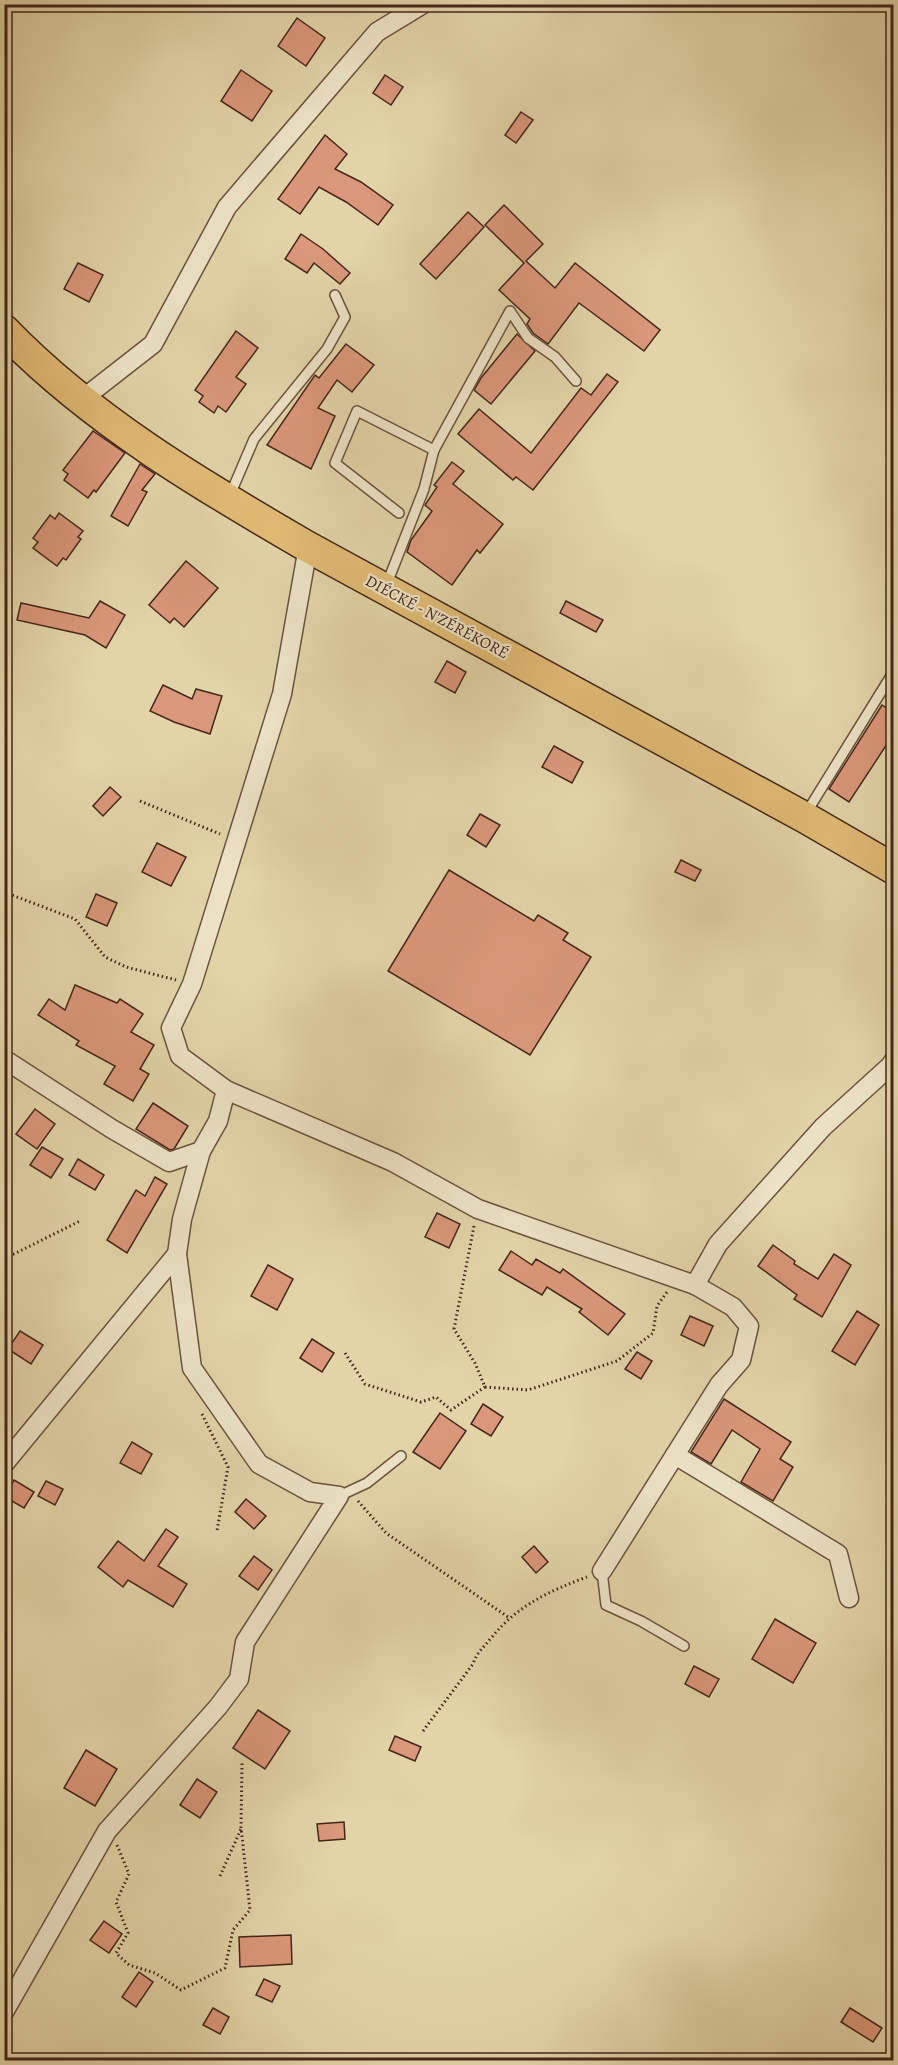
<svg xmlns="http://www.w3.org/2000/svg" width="898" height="2065" viewBox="0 0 898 2065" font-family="Alegreya,serif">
<rect width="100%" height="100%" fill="#e2d4a7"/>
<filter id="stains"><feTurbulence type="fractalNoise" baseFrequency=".00333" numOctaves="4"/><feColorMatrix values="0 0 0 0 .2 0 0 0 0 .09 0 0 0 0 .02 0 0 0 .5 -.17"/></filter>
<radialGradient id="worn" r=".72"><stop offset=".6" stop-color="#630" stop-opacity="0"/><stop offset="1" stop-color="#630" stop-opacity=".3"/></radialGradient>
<!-- building -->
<g fill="#da9779" stroke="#45261a" stroke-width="1.5">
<polygon points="297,18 325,38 306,66 278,46"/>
<polygon points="241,70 272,91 252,121 221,101"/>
<polygon points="385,75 403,87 391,105 373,93"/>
<polygon points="521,112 533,120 516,143 505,135"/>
<polygon points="325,135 347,154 335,169 361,182 393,205 378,225 346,202 319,187 300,214 278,199"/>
<polygon points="504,205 543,244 526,261 555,288 575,263 660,330 644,351 579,303 548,344 533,333 527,324 530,319 499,290 524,263 485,225"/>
<polygon points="468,212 484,227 436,279 420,264"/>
<polygon points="301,234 323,249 350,273 340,284 314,263 307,273 285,259"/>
<polygon points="78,263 103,275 89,302 64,289"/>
<polygon points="236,331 258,348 236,377 246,384 226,412 218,406 214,413 199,402 203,396 195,390"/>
<polygon points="517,334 535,351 491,404 474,390 481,378"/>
<polygon points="346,344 374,365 352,392 337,380 318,408 335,416 311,469 267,445 315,375 319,378"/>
<polygon points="607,374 618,382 533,490 516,477 513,480 458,434 479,409 531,453 581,388 591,395"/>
<polygon points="93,431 125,453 96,492 94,490 88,498 64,480 68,474 63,470"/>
<polygon points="452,462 464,471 453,484 503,524 480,553 477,550 452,585 407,552 411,540 432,511 425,505 437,487 434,485"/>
<polygon points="140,464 155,474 142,490 147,492 128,526 111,516"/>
<polygon points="59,513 83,531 78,537 81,539 66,560 63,558 57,566 33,548 38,542 33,538 50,515 55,519"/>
<polygon points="186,561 218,588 184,627 174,618 170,623 149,605"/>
<polygon points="100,601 125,615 106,648 85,635 17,620 21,603 89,618"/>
<polygon points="566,601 603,620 596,632 560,613"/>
<polygon points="447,661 466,672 455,693 435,682"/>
<polygon points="163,685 192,699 196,689 222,696 210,734 174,722 150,711"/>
<polygon points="882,705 894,713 894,749 887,744 849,802 829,789"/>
<polygon points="554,746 583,762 572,783 542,767"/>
<polygon points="110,787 121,797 103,816 93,806"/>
<polygon points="480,814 500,825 486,847 467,835"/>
<polygon points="157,843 186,857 171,886 142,872"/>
<polygon points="681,860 701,870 695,881 675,872"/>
<polygon points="449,870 534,921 538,915 568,933 563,940 591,957 530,1055 388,971"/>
<polygon points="96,894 117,903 107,926 86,917"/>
<polygon points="75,985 117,1003 120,999 143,1014 131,1032 154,1045 140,1069 149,1074 133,1101 104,1084 115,1066 76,1045 79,1041 38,1015 49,999 65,1010"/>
<polygon points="153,1103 188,1126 174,1149 170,1150 136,1129"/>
<polygon points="35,1109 55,1124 37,1149 16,1134"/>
<polygon points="42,1147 63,1159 51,1178 30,1165"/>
<polygon points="78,1159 104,1175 95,1190 69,1175"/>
<polygon points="155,1177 167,1184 127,1253 107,1240 136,1190 145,1196"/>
<polygon points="437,1213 460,1224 449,1248 425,1237"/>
<polygon points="773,1245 795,1261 794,1264 818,1279 834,1254 851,1265 822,1317 794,1299 797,1295 758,1266"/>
<polygon points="511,1251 532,1265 536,1259 560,1273 563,1269 625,1314 608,1335 579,1312 582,1309 547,1287 542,1295 499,1270"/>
<polygon points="268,1265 293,1279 277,1310 251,1296"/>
<polygon points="857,1311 879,1325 855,1365 832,1351"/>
<polygon points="690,1316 713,1326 704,1346 681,1335"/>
<polygon points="20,1331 43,1345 31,1364 8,1349"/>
<polygon points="312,1339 334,1353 322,1372 300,1358"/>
<polygon points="637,1352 652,1361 641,1379 625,1369"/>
<polygon points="724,1399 791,1442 780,1459 793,1467 773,1501 741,1482 760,1449 732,1430 711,1464 691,1452"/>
<polygon points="483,1404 503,1417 491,1436 471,1424"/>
<polygon points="440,1413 466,1431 440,1469 413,1452"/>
<polygon points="132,1442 152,1454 141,1474 120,1463"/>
<polygon points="14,1480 34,1492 24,1508 5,1497"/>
<polygon points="46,1481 63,1489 55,1505 38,1496"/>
<polygon points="246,1499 266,1516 254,1529 235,1512"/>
<polygon points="166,1529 178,1537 158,1566 187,1584 173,1607 128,1580 123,1587 98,1567 118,1541 144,1561"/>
<polygon points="534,1546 548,1562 536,1573 522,1557"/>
<polygon points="254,1556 272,1570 258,1590 239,1576"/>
<polygon points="775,1619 816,1643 793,1683 752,1659"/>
<polygon points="694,1666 719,1679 709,1697 685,1684"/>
<polygon points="258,1710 290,1731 265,1769 233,1748"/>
<polygon points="395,1736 421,1747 415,1761 389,1750"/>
<polygon points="86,1750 117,1769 95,1806 64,1788"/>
<polygon points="197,1779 217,1792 200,1818 180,1805"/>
<polygon points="344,1822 345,1839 319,1841 317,1824"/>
<polygon points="104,1921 122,1934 109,1953 90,1940"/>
<polygon points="291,1935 292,1964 240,1967 239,1937"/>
<polygon points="139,1972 153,1982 136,2007 122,1997"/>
<polygon points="264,1979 280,1986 272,2002 256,1995"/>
<polygon points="213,2008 229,2017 220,2034 203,2025"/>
<polygon points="850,2008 882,2028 873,2042 841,2022"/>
</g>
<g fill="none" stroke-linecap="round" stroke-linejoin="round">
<defs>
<g id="service">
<polyline points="230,495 254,439 327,349 345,317 335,295"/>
<polyline points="399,513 335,463 357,411 434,450"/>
<polyline points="386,586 424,489 434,450 510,311 528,338 555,357 576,381"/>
<polyline points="805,815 894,671"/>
<polyline points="339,1496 367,1483 401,1456"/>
<polyline points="602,1571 606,1605 641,1621 684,1646"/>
</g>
<g id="minor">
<polyline points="80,401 153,344 227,207 377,32 423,4"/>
<polyline points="4,1059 112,1129 169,1162 201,1151 218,1121 226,1090 180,1056 171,1028 192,984 282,694 308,547"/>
<polyline points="226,1090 393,1162 478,1209 695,1285 718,1244 823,1127 890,1066 894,1060"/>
<polyline points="675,1455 838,1554 849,1598"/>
<polyline points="4,1464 177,1254"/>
<polyline points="602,1571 719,1385 741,1360 749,1326 733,1307 695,1285"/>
<polyline points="4,2012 107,1831 218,1707 239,1679 245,1642 339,1496 310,1492 259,1464 192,1368 177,1254 182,1219 201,1151"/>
</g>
<path id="trunk" d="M4,330c87,90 197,155 304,217l496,270 90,52"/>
</defs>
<!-- service casing -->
<use href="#service" stroke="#6c523d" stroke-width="12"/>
<!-- minor casing -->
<use href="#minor" stroke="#6c523d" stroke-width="21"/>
<!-- trunk casing -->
<use href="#trunk" stroke="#45261a" stroke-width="33"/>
<!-- path -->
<g stroke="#45261a" stroke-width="3" stroke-dasharray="1.5 3" stroke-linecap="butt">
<polyline points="140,801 220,834"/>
<polyline points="4,892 75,919 105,957 126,967 176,980"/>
<polyline points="474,1226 454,1329 475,1363 485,1387 528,1390 617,1361 653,1333 657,1306 667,1292"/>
<polyline points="4,1253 14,1254 80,1221"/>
<polyline points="345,1353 365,1384 421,1402 436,1397 451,1410 485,1387"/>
<polyline points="202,1414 228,1467 217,1531"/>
<polyline points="358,1501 386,1533 508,1617"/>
<path d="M423,1731l50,-67c4,-12 11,-17 19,-27 25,-31 57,-46 95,-60"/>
<polyline points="117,1845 129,1874 116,1902 128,1933 116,1953 129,1965 155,1973 181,1990 225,1968 233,1930 250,1910 241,1827 242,1762"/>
<polyline points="220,1876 241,1829"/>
</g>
<!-- service -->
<use href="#service" stroke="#ece3c6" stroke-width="9"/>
<!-- minor -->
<use href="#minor" stroke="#ece3c6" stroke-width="18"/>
<!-- trunk -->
<use href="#trunk" stroke="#e1ba74" stroke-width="30"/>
</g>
<g text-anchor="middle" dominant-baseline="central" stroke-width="4.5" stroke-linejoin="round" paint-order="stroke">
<!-- street labels -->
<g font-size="16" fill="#45261a" stroke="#ece3c6">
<text transform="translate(437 617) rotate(28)">DIÉCKÉ - N'ZÉRÉKORÉ</text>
</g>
</g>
<!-- margin -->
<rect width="898" height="2065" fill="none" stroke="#e2d4a7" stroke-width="24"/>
<rect x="6" y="6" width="886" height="2053" fill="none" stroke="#45261a" stroke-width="3"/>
<rect x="12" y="12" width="874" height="2041" fill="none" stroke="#45261a" stroke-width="1.5"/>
<rect width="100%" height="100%" filter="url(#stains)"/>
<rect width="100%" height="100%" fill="url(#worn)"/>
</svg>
